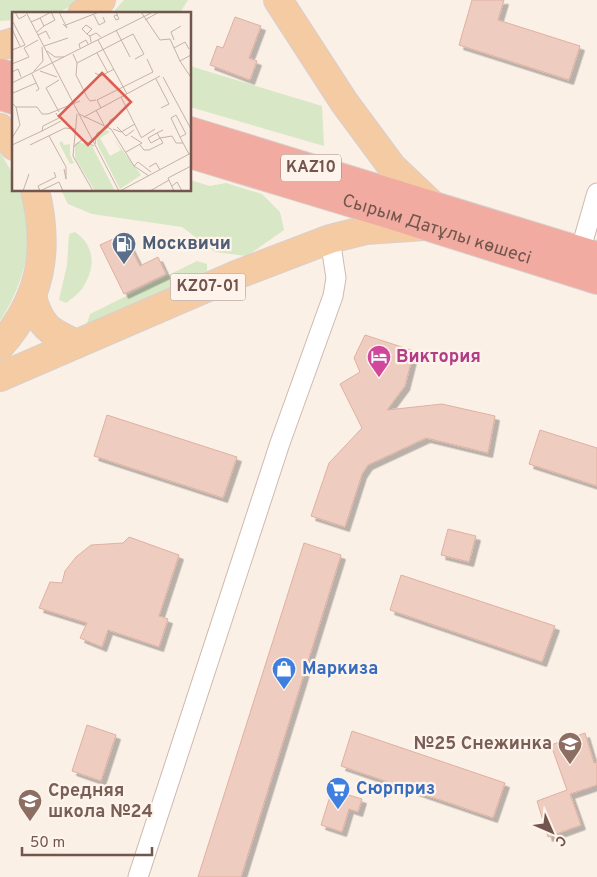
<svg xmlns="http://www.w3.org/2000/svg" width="597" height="877" viewBox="0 0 597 877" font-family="Overpass,sans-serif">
<defs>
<filter id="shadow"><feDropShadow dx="4.5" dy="4.5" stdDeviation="0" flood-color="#0004"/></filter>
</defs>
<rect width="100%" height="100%" fill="#fbf0e6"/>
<!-- green -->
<g fill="#d8e7c5">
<polygon points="0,0 81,0 57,14 14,14 14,20 0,21"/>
<polygon points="124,0 188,0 179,14 116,14 115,10"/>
<polygon points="190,66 322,106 324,146 190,107"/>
<path d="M0,152l14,24v14h6l2,3c2,10 5,21 6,31 3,34 -10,69 -28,97z"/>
<polygon points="190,180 210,186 226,183 262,194 280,212 284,230 247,256 215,252 182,227 92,214 68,204 61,190 190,190"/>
<path d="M75,232c21,14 21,38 6,58 -4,5 -10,9 -15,13l-7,-3 8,-35 2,-31z"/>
<polygon points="197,261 207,264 207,271 94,327 87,323 90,314"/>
</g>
<!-- building -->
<g fill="#eeccbf" stroke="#e0b0a1" filter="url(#shadow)">
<polygon points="472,0 504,0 498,20 580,46 569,80 459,45"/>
<polygon points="235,17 261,26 249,58 257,61 250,80 210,65 217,46 223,48"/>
<polygon points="124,234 140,266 158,257 166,274 124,294 100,245"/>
<polygon points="365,335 414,351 405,386 387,410 442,404 495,416 488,453 426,438 368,465 362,474 345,527 311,516 329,463 362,428 340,384 360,372 354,358"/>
<polygon points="107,415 237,457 223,498 94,456"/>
<polygon points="540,430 597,448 597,486 529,464"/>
<polygon points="448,529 476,536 469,562 441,555"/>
<polygon points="129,537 179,555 159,616 168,619 159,647 108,630 102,647 80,638 87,623 39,608 50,582 62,583 65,571 76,557 91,545 123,543"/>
<polygon points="304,543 341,555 241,877 198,877"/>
<polygon points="401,575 555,626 542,662 390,610"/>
<polygon points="87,725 116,735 101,781 72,771"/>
<polygon points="352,731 505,783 493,818 341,766"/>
<polygon points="585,733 594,763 597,762 597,785 570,794 581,825 548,837 537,801 567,790 551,745"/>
<polygon points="332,790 362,799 358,812 349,809 342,832 321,825"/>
</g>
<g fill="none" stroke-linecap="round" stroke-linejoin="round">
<defs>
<g id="street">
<polyline points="577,262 597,193"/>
<polyline points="138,877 280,443 333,296 336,278 330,239"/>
</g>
<g id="primary">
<polyline points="278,0 344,102 392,167 431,204"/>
<polyline points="82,14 101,0"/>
<polyline points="0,46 14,42"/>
<polyline points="0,128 14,146"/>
<path d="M32,297c9,31 17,34 44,47"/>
<path d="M0,346c41,-47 50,-95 35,-156"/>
<polyline points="0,377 236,275 330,239 366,230 424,226"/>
</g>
<g id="highway">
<polyline points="0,73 14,77"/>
<polyline points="0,96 14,100"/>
<polyline points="190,131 597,256"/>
<path id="s1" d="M190,154l195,59 212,67"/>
</g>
</defs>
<!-- street casing -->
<use href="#street" stroke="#ceb9b0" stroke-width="21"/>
<!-- primary casing -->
<use href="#primary" stroke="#d8cfcd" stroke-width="30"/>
<!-- highway casing -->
<use href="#highway" stroke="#d8cfcd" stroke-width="30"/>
<!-- street -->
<use href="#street" stroke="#fff" stroke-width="19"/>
<!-- primary -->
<use href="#primary" stroke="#f5cba3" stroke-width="28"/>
<!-- highway -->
<use href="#highway" stroke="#f1aba1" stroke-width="28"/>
</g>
<!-- icons -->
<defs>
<symbol id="fuel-pin" viewBox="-11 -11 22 30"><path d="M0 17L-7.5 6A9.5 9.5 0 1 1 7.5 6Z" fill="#5c6f8a" stroke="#fef4ec"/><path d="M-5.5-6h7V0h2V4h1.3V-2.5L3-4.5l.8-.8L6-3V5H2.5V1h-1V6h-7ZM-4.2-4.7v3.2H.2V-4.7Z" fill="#fff"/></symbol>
<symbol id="hotel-pin" viewBox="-11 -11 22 30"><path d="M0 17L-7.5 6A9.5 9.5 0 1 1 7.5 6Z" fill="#d1479c" stroke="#fef4ec"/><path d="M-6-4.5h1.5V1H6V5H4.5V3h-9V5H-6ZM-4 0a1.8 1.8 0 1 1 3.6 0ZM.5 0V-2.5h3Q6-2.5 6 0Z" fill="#fff"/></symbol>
<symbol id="shop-pin" viewBox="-11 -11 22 30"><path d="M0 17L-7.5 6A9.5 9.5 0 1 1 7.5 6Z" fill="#3f7fe0" stroke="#fef4ec"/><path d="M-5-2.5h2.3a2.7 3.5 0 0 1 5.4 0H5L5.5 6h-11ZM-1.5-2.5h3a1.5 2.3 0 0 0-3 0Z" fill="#fff"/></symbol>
<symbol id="school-pin" viewBox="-11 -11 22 30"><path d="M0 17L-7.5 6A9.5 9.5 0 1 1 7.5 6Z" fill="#8d6e63" stroke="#fef4ec"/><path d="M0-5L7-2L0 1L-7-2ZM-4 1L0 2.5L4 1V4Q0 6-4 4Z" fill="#fff"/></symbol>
<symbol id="supermarket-pin" viewBox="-11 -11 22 30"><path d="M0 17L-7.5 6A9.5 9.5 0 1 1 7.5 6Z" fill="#3f7fe0" stroke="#fef4ec"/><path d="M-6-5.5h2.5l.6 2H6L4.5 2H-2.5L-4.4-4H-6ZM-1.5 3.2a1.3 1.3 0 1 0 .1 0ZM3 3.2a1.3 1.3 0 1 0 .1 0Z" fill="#fff"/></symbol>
</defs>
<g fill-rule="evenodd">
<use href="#fuel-pin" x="110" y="230" width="28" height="38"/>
<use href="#hotel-pin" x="365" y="343" width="28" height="38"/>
<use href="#shop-pin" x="270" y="655" width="28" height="38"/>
<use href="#school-pin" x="556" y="730" width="28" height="38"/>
<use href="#supermarket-pin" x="324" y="775" width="28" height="38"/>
<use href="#school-pin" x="16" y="787" width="28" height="38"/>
</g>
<g text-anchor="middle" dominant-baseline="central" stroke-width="4.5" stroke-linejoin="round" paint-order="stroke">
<!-- shield labels -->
<g fill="#fef4ec" stroke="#9c857c" stroke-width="1">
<rect x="281" y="154.5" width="60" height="27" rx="4"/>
<rect x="170.5" y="273.5" width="75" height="27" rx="4"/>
</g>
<g font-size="16" font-weight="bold" fill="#72554c">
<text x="311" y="168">KAZ10</text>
<text x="208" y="287">KZ07-01</text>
</g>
<!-- street labels -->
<g font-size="18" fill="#72554c" stroke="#fef4ec">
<text stroke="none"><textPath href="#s1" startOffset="258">Сырым Датұлы көшесі</textPath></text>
</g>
<!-- service labels -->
<g font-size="18" font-weight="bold" fill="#4e5e75" stroke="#fef4ec" text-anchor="start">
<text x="142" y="244">Москвичи</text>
</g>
<!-- hotel labels -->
<g font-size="18" font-weight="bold" fill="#b23c85" stroke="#fef4ec" text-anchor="start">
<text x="396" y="357">Виктория</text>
</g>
<!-- shop labels -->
<g font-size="18" font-weight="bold" fill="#366cbe" stroke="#fef4ec" text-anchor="start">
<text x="302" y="669">Маркиза</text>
<text x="356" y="789">Сюрприз</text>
</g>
<!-- education labels -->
<g font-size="18" font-weight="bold" fill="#785e54" stroke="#fef4ec" text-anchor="end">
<text x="552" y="744">№25 Снежинка</text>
<text x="48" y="791" text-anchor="start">Средняя<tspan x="48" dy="21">школа №24</tspan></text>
</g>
</g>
<!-- overview -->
<g transform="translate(12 12)">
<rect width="179" height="179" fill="#fbf0e6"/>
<path d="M93,117l5,3 -10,6 10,18 11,-6 -7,-11 27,36 -21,14 -23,-45v-9zM50,129l2,4 6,-1v11l4,8 -4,1 -11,-21zM66,130l14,4 23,45h-20l-20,-33v-14z" fill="#d8e7c5"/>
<path fill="none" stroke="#c4b2a8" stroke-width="1" d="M3,0l4,7 7,-4M14,0l93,179M47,0l8,16 -4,-4M104,0l3,7 -3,1 -2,-4 3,-1M129,0l19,28 10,-1 10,22 11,-6M82,3l5,10 6,-3 -2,-5M28,6l11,-6 4,8 -11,6M133,8l14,-8M19,10l9,-4 4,8 -7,6M54,13l33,-13M0,17l8,17M104,18l14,27M75,22l5,-5 -6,-4 -4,4 6,6 2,1M26,23l8,-4 4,8M86,28l29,54M162,28l-3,-8 10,-6M79,30l-1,-6 6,-3 5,4M32,34l24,-8M68,36l-1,-4 7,-4 2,4M162,36l11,-6 4,7M0,38l13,-5 -12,-23M35,39l8,6h9M85,41l11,20M61,42l4,9 -1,12 11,22 3,4 6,-1M168,49l10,15M65,51l56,-29 11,20 -9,5M0,52l17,-7 -5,-9 14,-8M22,59l9,-10 -1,-14M28,59l17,6M0,60l6,-3 3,8M83,61l6,3 13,-7M20,62l7,15 -3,2M151,65l28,52M144,67l13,25 -8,4M0,71l141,-71M0,77l1,4 23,-10M109,85l20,40M0,91l4,4h21l5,7h6l32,-13M89,96l-4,-8 56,-28 -6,-13M84,98l8,15M47,100l-13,-24 13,-8M65,102l-4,42 20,35M67,102l32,15 23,37 15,10M72,105l76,-41M96,115l2,-7 8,-4M105,115l9,9 8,-6M101,117l8,3 14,-8M30,119l19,-10M145,121l-9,5 3,5 9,-5 -3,-5 6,-3M37,124l17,31v12l-2,-10M168,125l-9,-19 5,-3 10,19 -6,3 3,6M0,126l8,-13 -4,-18M129,126l14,-9M148,126l12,-2 4,7h7l6,11M83,132l2,-11 10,-5M0,133l30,-14 1,-5 16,-8 -3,-5M18,133l35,-17 10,1M128,133l4,5h5l14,-7 -3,-5M61,135l9,-7 12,6M114,140l16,-9 -11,-7M122,154l4,-4 13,10M137,155l7,-4 4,7M160,174l5,-4 5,9M11,179l6,-17M28,179l-2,-5 18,-9 -2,-5M28,179l19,-9 4,9M108,179l71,-38M138,179l19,-11M162,179l-6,-13 23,-12"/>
<path fill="#dc5f53" fill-opacity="0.15" stroke="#dc5f53" stroke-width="2.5" d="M90,61l29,29 -43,43 -29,-29z"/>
<rect width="179" height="179" fill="none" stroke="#72554c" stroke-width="2.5"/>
</g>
<!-- north arrow -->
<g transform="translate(552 832) rotate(135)" stroke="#fef4ec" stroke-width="4" paint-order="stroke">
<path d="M0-4L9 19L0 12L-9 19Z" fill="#72554c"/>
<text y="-8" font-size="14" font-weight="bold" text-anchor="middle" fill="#72554c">С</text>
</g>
<!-- scale -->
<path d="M22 847v8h130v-8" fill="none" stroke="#72554c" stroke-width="2.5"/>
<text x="30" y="847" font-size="15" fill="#72554c" stroke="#fef4ec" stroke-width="4" paint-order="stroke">50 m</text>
</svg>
